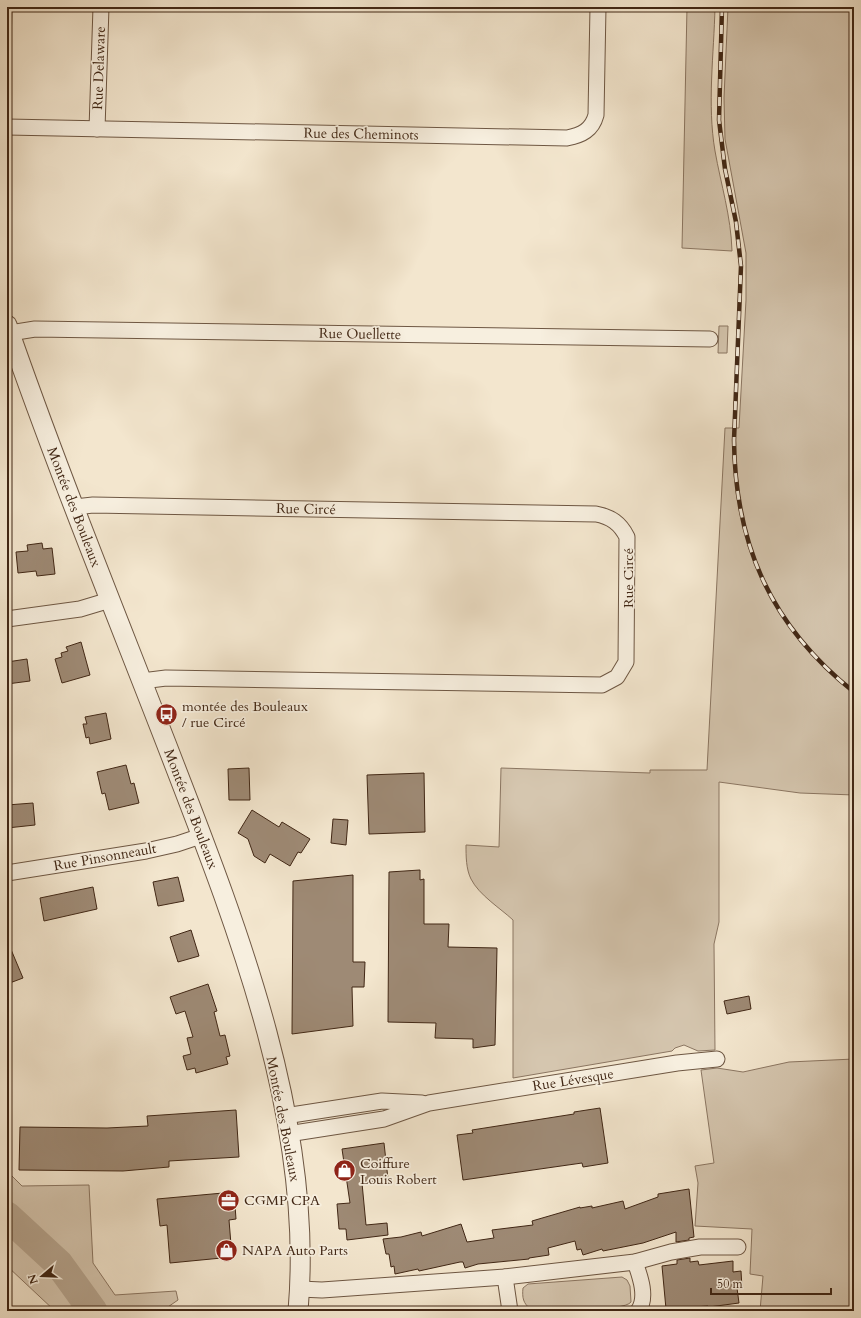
<svg xmlns="http://www.w3.org/2000/svg" width="861" height="1318" viewBox="0 0 861 1318" font-family="Cardo,serif">
<rect width="100%" height="100%" fill="#f3e6ce"/>
<filter id="stains"><feTurbulence type="fractalNoise" baseFrequency=".005" numOctaves="4"/><feColorMatrix values="0 0 0 0 .2 0 0 0 0 .09 0 0 0 0 .02 0 0 0 .5 -.17"/></filter>
<radialGradient id="worn" r=".72"><stop offset=".6" stop-color="#630" stop-opacity="0"/><stop offset="1" stop-color="#630" stop-opacity=".3"/></radialGradient>
<!-- green -->
<g fill="#d5c6af" stroke="#8b7662">
<polygon points="7,7 12,7 9,118 7,118"/>
<path d="M687,7h28c-1,47 -8,97 0,144 6,34 16,65 17,100l-50,-3z"/>
<path d="M728,7h126v788l-54,-2 -81,-11v140l-5,22 1,106 -17,1 -14,-6 -9,3 -3,3 -159,27v-158c-13,-12 -34,-25 -42,-41 -5,-10 -5,-23 -5,-34l33,2 2,-79 149,5v-3h57l18,-342h14l7,-128v-47l-21,-114 -1,-41z"/>
<polygon points="719,326 728,326 727,353 718,353"/>
<polygon points="854,1059 854,1311 760,1311 763,1276 750,1274 752,1229 695,1226 698,1183 695,1166 714,1163 701,1070 717,1068 743,1072 789,1062"/>
<polygon points="7,1161 10,1174 22,1186 89,1185 93,1263 115,1295 176,1291 178,1300 162,1311 55,1311 7,1266"/>
<path d="M622,1277l5,3 3,6 1,16c-7,10 -85,8 -100,7 -8,-5 -9,-12 -8,-21l5,-4z"/>
</g>
<g fill="none" stroke-linecap="round" stroke-linejoin="round">
<!-- river -->
<polyline stroke="#b6a58f" stroke-width="29" points="7,1216 59,1264 93,1311"/>
</g>
<!-- building -->
<g fill="#9e8a75" stroke="#412715">
<polygon points="42,543 43,549 52,548 55,574 37,576 36,571 18,573 16,552 28,551 27,545"/>
<polygon points="81,642 90,675 62,683 55,659 62,657 61,653 68,651 66,647"/>
<polygon points="27,659 30,681 7,684 7,662"/>
<polygon points="106,713 111,739 90,744 89,737 86,738 83,724 87,724 85,717"/>
<polygon points="126,765 131,784 134,783 139,803 109,810 105,793 102,794 97,772"/>
<polygon points="249,768 250,800 229,800 228,769"/>
<polygon points="424,773 425,832 369,834 367,775"/>
<polygon points="33,803 35,825 7,828 7,805"/>
<polygon points="252,810 279,827 282,822 310,839 301,853 298,852 290,866 270,854 265,863 254,856 248,839 238,833"/>
<polygon points="333,819 348,820 346,845 331,843"/>
<polygon points="420,870 420,880 424,879 424,924 449,924 448,947 497,948 495,1045 473,1048 473,1039 435,1038 436,1023 388,1022 389,872"/>
<polygon points="353,875 353,962 365,962 364,987 352,987 353,1026 292,1034 293,881"/>
<polygon points="178,877 184,901 158,906 153,882"/>
<polygon points="93,887 97,909 44,921 40,898"/>
<polygon points="191,930 199,956 178,962 170,937"/>
<polygon points="7,940 23,978 7,984"/>
<polygon points="208,984 217,1011 214,1012 220,1036 225,1035 230,1056 226,1057 228,1064 196,1073 195,1068 187,1070 183,1056 191,1054 187,1038 193,1037 185,1011 176,1014 170,997"/>
<polygon points="749,996 751,1009 727,1014 724,1001"/>
<polygon points="600,1108 608,1163 583,1167 582,1163 463,1180 457,1135 473,1133 472,1130 574,1114 574,1112"/>
<polygon points="236,1110 239,1157 169,1161 169,1167 123,1171 19,1170 20,1127 107,1128 148,1126 147,1116"/>
<polygon points="384,1143 388,1179 362,1183 366,1225 387,1223 388,1235 347,1240 346,1229 339,1229 337,1204 350,1203 342,1149"/>
<polygon points="689,1189 694,1237 689,1238 689,1240 676,1242 676,1232 643,1243 603,1251 602,1249 583,1255 581,1249 577,1250 575,1241 548,1248 549,1255 529,1258 529,1259 478,1264 465,1268 463,1262 460,1262 419,1271 418,1269 395,1274 394,1266 391,1267 389,1254 386,1254 383,1239 401,1237 421,1232 422,1236 461,1224 467,1242 494,1238 492,1230 533,1225 532,1221 580,1207 580,1208 592,1206 592,1208 623,1201 625,1209 658,1197 658,1194"/>
<polygon points="234,1192 236,1219 229,1220 232,1257 170,1263 167,1225 160,1226 157,1199"/>
<polygon points="690,1258 690,1262 698,1261 699,1265 733,1261 733,1272 741,1271 742,1288 737,1288 739,1303 709,1307 708,1306 666,1309 662,1266 677,1264 677,1260"/>
</g>
<g fill="none" stroke-linecap="round" stroke-linejoin="round">
<defs>
<g id="minor">
<path d="M7,127l560,11c15,-3 25,-8 29,-23l2,-108"/>
<polyline points="97,129 101,7"/>
<polyline points="10,333 35,329 710,339"/>
<path d="M75,507l18,-2 503,9c15,3 24,9 31,23l-1,125 -9,15 -15,8 -436,-7 -24,3"/>
<polyline points="7,619 80,609 110,600"/>
<polyline points="7,873 146,851 177,844 201,836"/>
<polyline points="285,1116 382,1101 422,1103"/>
<polyline points="288,1134 384,1119 429,1103 677,1063 717,1059"/>
<path d="M635,1262c5,14 13,36 3,49"/>
<polyline points="505,1277 510,1311"/>
<polyline points="300,1289 322,1290 505,1277 635,1262 671,1252 700,1247 738,1247"/>
</g>
<path id="tertiary" d="M7,325c49,141 105,279 159,418 68,176 149,376 132,568"/>
</defs>
<!-- minor casing -->
<use href="#minor" stroke="#6e5743" stroke-width="17"/>
<!-- tertiary casing -->
<use href="#tertiary" stroke="#6e5743" stroke-width="21"/>
<!-- minor -->
<use href="#minor" stroke="#f7efdf" stroke-width="15"/>
<!-- tertiary -->
<use href="#tertiary" stroke="#f7efdf" stroke-width="19"/>
<defs>
<path id="rail" d="M722,7l-3,113 6,49 11,53 5,44 -7,174c1,105 37,186 120,252"/>
</defs>
<!-- rail casing -->
<use href="#rail" stroke="#412715" stroke-width="4.5"/>
<!-- rail -->
<use href="#rail" stroke="#f7efdf" stroke-width="3" stroke-dasharray="9" stroke-linecap="butt"/>
</g>
<!-- icons -->
<defs>
<symbol id="bus-disc" viewBox="-11 -11 22 22"><circle r="9.5" fill="#8f2418" stroke="#f7efdf"/><path d="M-5-6H5V4H4V6H2V4H-2V6H-4V4H-5ZM-3.5-4V0h7V-4ZM-3.5 1.2v1.5H-2V1.2ZM2 1.2v1.5H3.5V1.2Z" fill="#fff"/></symbol>
<symbol id="shop-disc" viewBox="-11 -11 22 22"><circle r="9.5" fill="#8f2418" stroke="#f7efdf"/><path d="M-5-2.5h2.3a2.7 3.5 0 0 1 5.4 0H5L5.5 6h-11ZM-1.5-2.5h3a1.5 2.3 0 0 0-3 0Z" fill="#fff"/></symbol>
<symbol id="office-disc" viewBox="-11 -11 22 22"><circle r="9.5" fill="#8f2418" stroke="#f7efdf"/><path d="M-6-3h4V-5.5h4V-3h4V5H-6ZM-1-4.5V-3h2v-1.5ZM-6 0V1H6V0Z" fill="#fff"/></symbol>
</defs>
<g fill-rule="evenodd">
<use href="#bus-disc" x="154" y="702" width="25" height="25"/>
<use href="#shop-disc" x="332" y="1158" width="25" height="25"/>
<use href="#office-disc" x="216" y="1188" width="25" height="25"/>
<use href="#shop-disc" x="214" y="1238" width="25" height="25"/>
</g>
<g text-anchor="middle" dominant-baseline="central" stroke-width="3.5" stroke-linejoin="round" paint-order="stroke">
<!-- street labels -->
<g font-size="14" fill="#412715" stroke="#f7efdf">
<text transform="translate(99 68) rotate(-88)">Rue Delaware</text>
<text transform="translate(361 134) rotate(1)">Rue des Cheminots</text>
<text transform="translate(360 334) rotate(1)">Rue Ouellette</text>
<text transform="translate(74 507) rotate(69)">Montée des Bouleaux</text>
<text transform="translate(306 509) rotate(1)">Rue Circé</text>
<text transform="translate(628 578) rotate(-90)">Rue Circé</text>
<text transform="translate(191 809) rotate(69)">Montée des Bouleaux</text>
<text transform="translate(105 857) rotate(-10)">Rue Pinsonneault</text>
<text transform="translate(573 1080) rotate(-9)">Rue Lévesque</text>
<text transform="translate(283 1119) rotate(79)">Montée des Bouleaux</text>
</g>
<!-- poi labels -->
<g font-size="14" fill="#412715" stroke="#f7efdf" text-anchor="start">
<text x="182" y="706">montée des Bouleaux<tspan x="182" dy="16">/ rue Circé</tspan></text>
<text x="360" y="1163">Coiffure<tspan x="360" dy="16">Louis Robert</tspan></text>
<text x="244" y="1200">CGMP CPA</text>
<text x="242" y="1250">NAPA Auto Parts</text>
</g>
</g>
<!-- margin -->
<rect width="861" height="1318" fill="none" stroke="#f3e6ce" stroke-width="24"/>
<rect x="8" y="8" width="845" height="1302" fill="none" stroke="#412715" stroke-width="2"/>
<rect x="12" y="12" width="837" height="1294" fill="none" stroke="#412715"/>
<!-- north arrow -->
<g transform="translate(42 1276) rotate(251)" stroke="#f7efdf" stroke-width="3" paint-order="stroke">
<path d="M0-3L7 15L0 10L-7 15Z" fill="#412715"/>
<text y="-6" font-size="11" font-weight="bold" text-anchor="middle" fill="#412715">N</text>
</g>
<!-- scale -->
<path d="M711 1288v6h120v-6" fill="none" stroke="#412715" stroke-width="2"/>
<text x="717" y="1288" font-size="12" fill="#412715" stroke="#f7efdf" stroke-width="3" paint-order="stroke">50 m</text>
<rect width="100%" height="100%" filter="url(#stains)"/>
<rect width="100%" height="100%" fill="url(#worn)"/>
</svg>
